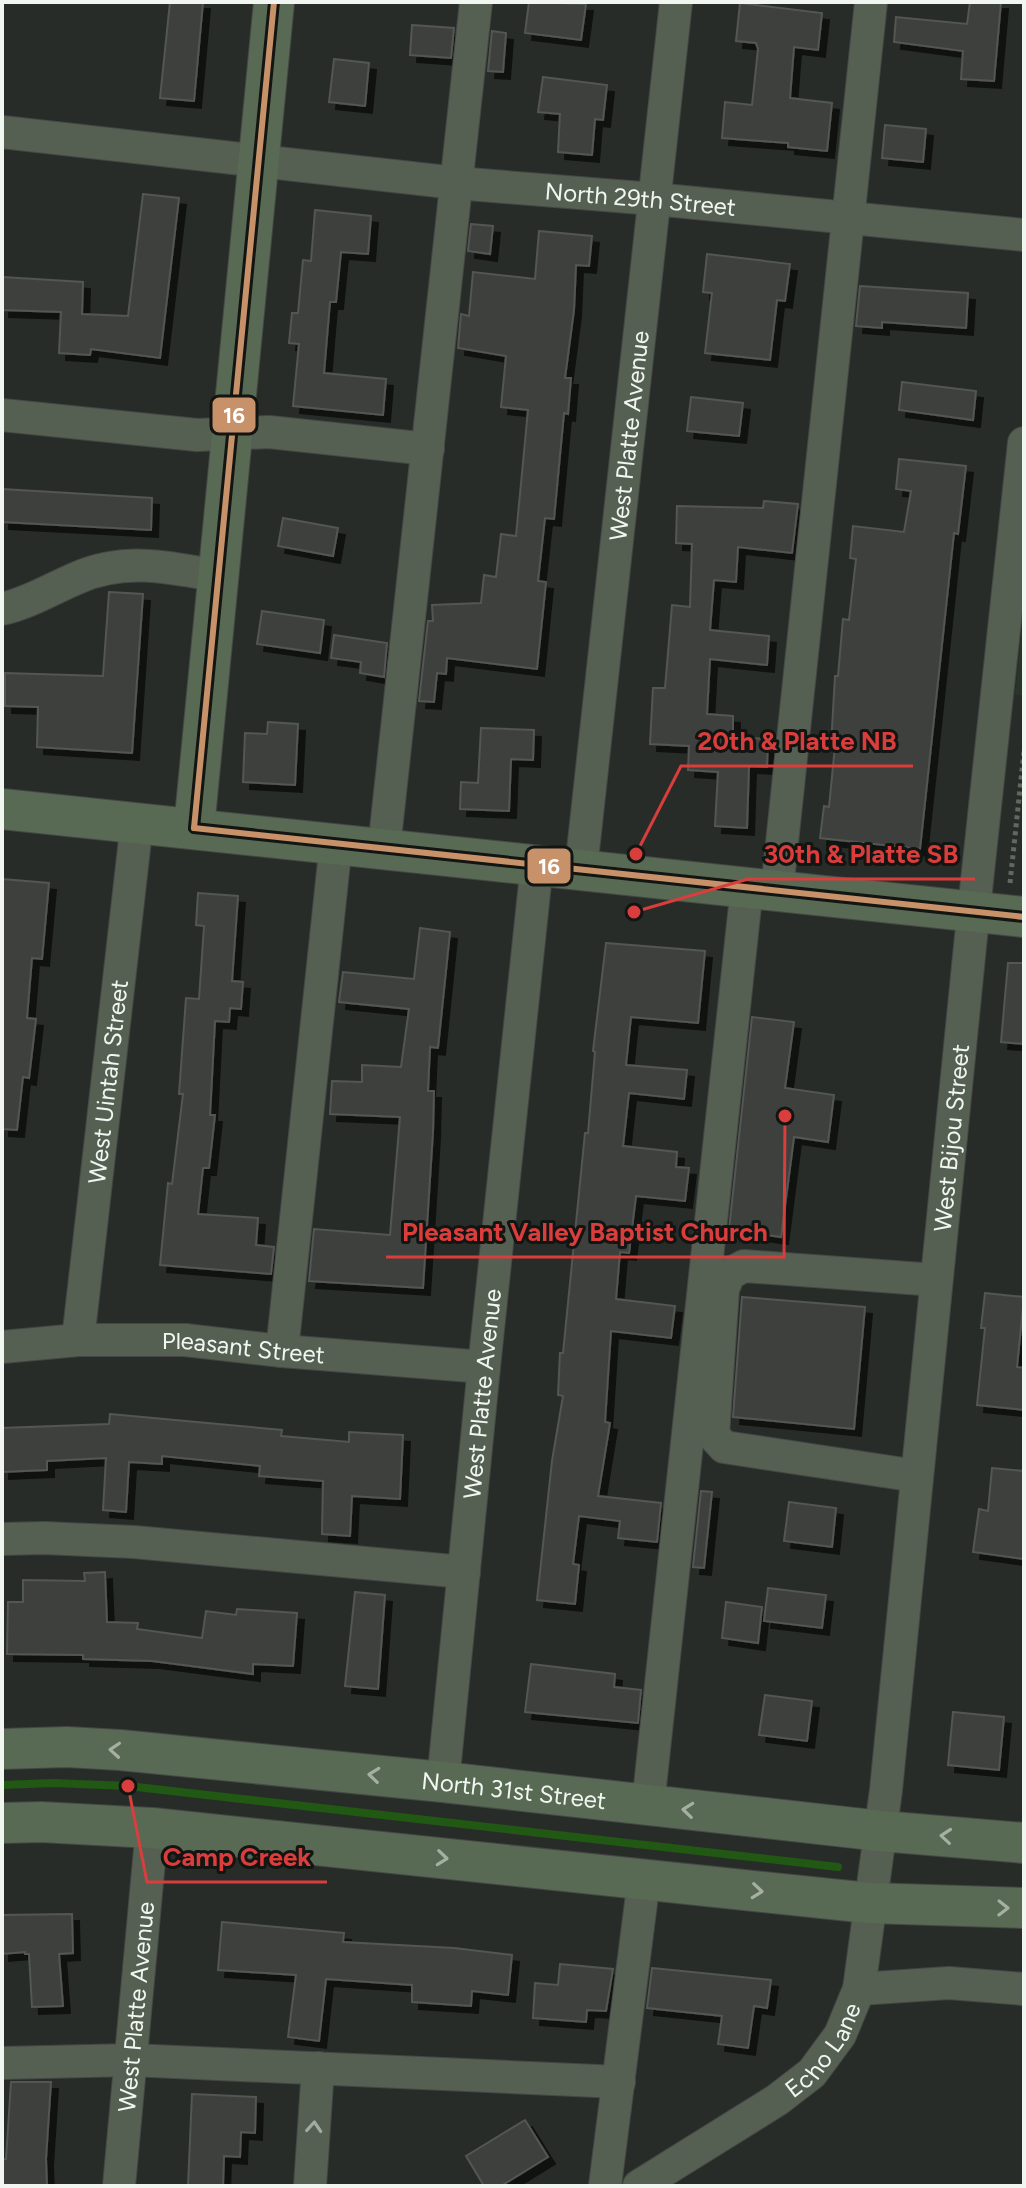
<svg xmlns="http://www.w3.org/2000/svg" width="1026" height="2188" viewBox="0 0 1026 2188" font-family="Figtree,sans-serif">
<defs>
<filter id="shadow"><feDropShadow dx="7" dy="7" stdDeviation="0" flood-color="#0009"/></filter>
</defs>
<rect width="100%" height="100%" fill="#282c28"/>
<!-- built -->
<polygon fill="#2b3429" points="1024,605 1024,696 1015,695"/>
<g fill="none" stroke-linecap="round" stroke-linejoin="round">
<!-- stream -->
<polyline stroke="#205814" stroke-width="8" points="2,1785 53,1783 128,1786 838,1867"/>
</g>
<!-- building -->
<g fill="#3e403d" stroke="#535653" stroke-width="2" filter="url(#shadow)">
<polygon points="170,2 203,2 194,101 160,98"/>
<polygon points="529,2 586,4 581,40 525,33"/>
<polygon points="970,2 1001,2 994,81 961,79 963,51 894,42 896,17 967,24"/>
<polygon points="740,3 822,13 818,50 794,47 790,98 832,103 827,151 788,147 788,143 722,138 725,102 752,105 758,49 756,43 736,41"/>
<polygon points="412,25 454,28 451,58 410,55"/>
<polygon points="492,31 506,33 503,72 488,71"/>
<polygon points="334,59 369,63 365,106 329,102"/>
<polygon points="543,77 607,85 603,120 595,119 592,155 558,152 560,114 538,112"/>
<polygon points="885,125 926,129 923,162 882,158"/>
<polygon points="143,194 179,198 160,358 91,349 90,355 59,353 61,312 2,310 3,277 83,282 82,314 128,316"/>
<polygon points="315,210 371,216 368,254 341,252 336,302 330,302 324,373 386,379 383,415 293,406 299,344 289,343 292,313 298,313 303,260 311,261"/>
<polygon points="471,224 493,226 490,254 468,251"/>
<polygon points="539,231 592,236 589,266 576,265 574,310 565,378 571,378 568,414 564,413 554,519 545,518 538,581 546,582 537,669 447,658 446,674 437,673 434,702 419,701 428,621 433,621 432,605 481,603 484,575 496,577 501,534 516,536 528,410 501,407 506,356 458,348 461,314 469,316 473,272 535,279"/>
<polygon points="707,254 790,264 785,301 777,300 770,360 705,353 712,293 703,292"/>
<polygon points="860,286 968,293 966,328 882,322 882,328 856,326"/>
<polygon points="902,382 976,391 973,420 899,410"/>
<polygon points="691,397 743,403 739,436 687,431"/>
<polygon points="899,459 966,466 958,534 954,533 920,849 820,838 824,806 829,807 835,746 831,746 835,676 838,676 843,619 849,620 856,559 850,558 853,526 904,532 911,491 896,489"/>
<polygon points="2,489 152,498 151,530 2,522"/>
<polygon points="764,501 798,504 792,553 738,547 736,582 714,580 710,630 769,636 767,665 710,659 707,714 733,716 733,737 768,739 767,767 749,766 747,828 715,826 718,772 688,770 689,746 650,744 653,688 665,688 672,605 690,607 692,544 676,543 677,506 763,508"/>
<polygon points="283,518 338,528 333,556 278,546"/>
<polygon points="109,592 143,594 132,753 37,747 38,707 5,706 5,673 103,676"/>
<polygon points="262,611 324,620 320,653 257,644"/>
<polygon points="334,635 387,643 384,677 360,673 361,662 331,658"/>
<polygon points="268,722 298,724 295,785 243,782 245,733 267,734"/>
<polygon points="481,728 534,730 533,760 511,759 509,811 460,809 461,782 478,783"/>
<polygon points="2,879 49,883 42,959 32,958 27,1018 36,1019 29,1078 23,1077 17,1130 2,1129"/>
<polygon points="198,893 238,896 232,981 243,982 241,1009 230,1008 229,1022 215,1021 210,1115 215,1115 209,1168 203,1168 198,1214 258,1218 256,1245 274,1247 271,1274 160,1265 168,1183 172,1184 183,1094 179,1094 186,998 199,999 204,926 196,925"/>
<polygon points="420,928 450,932 438,1048 430,1047 428,1091 434,1091 433,1132 423,1288 309,1281 314,1229 390,1235 400,1117 330,1114 332,1081 362,1082 362,1065 401,1067 409,1009 339,1002 343,972 414,979"/>
<polygon points="606,943 705,951 698,1023 631,1017 626,1065 687,1070 684,1099 629,1093 623,1146 677,1152 676,1167 689,1168 685,1201 636,1196 629,1253 620,1252 616,1299 675,1306 671,1338 611,1331 605,1422 610,1423 598,1496 661,1503 657,1542 618,1538 620,1521 579,1516 573,1564 579,1565 575,1604 537,1600 552,1461 563,1396 558,1395 560,1353 563,1353 585,1133 588,1133 595,1052 593,1051"/>
<polygon points="1008,963 1024,963 1024,1044 1001,1042"/>
<polygon points="752,1017 794,1022 785,1088 834,1095 828,1142 794,1137 781,1237 729,1230"/>
<polygon points="985,1293 1024,1297 1017,1367 1024,1368 1024,1410 977,1405 985,1328 981,1328"/>
<polygon points="742,1297 865,1307 854,1429 733,1417"/>
<polygon points="110,1414 282,1430 281,1436 349,1442 349,1432 403,1435 400,1499 352,1496 350,1536 322,1534 323,1481 259,1476 260,1466 162,1456 162,1464 129,1462 126,1512 103,1510 106,1458 47,1461 47,1470 2,1472 2,1428 109,1424"/>
<polygon points="992,1468 1024,1471 1024,1559 973,1552 979,1509 988,1511"/>
<polygon points="701,1491 712,1492 704,1568 693,1567"/>
<polygon points="789,1502 836,1508 832,1547 784,1541"/>
<polygon points="105,1572 107,1622 138,1623 137,1629 202,1638 206,1611 236,1615 237,1609 297,1613 293,1666 253,1664 253,1674 152,1661 83,1659 83,1655 7,1654 8,1602 23,1602 23,1580 85,1581 84,1573"/>
<polygon points="768,1588 826,1595 822,1628 764,1621"/>
<polygon points="355,1592 385,1595 378,1689 345,1686"/>
<polygon points="726,1602 762,1607 758,1643 722,1638"/>
<polygon points="531,1664 615,1674 614,1687 641,1690 638,1723 525,1712"/>
<polygon points="765,1695 812,1701 807,1741 759,1735"/>
<polygon points="953,1712 1004,1717 999,1770 948,1765"/>
<polygon points="72,1914 73,1953 59,1954 63,2006 32,2007 29,1954 25,1954 25,1952 2,1954 2,1915"/>
<polygon points="222,1922 344,1933 343,1942 454,1948 512,1955 508,1995 472,1991 471,2006 412,2002 412,1985 326,1979 319,2041 288,2037 296,1975 218,1970"/>
<polygon points="560,1964 613,1969 606,2011 587,2010 586,2022 533,2018 535,1983 558,1985"/>
<polygon points="652,1968 771,1980 767,2008 754,2006 748,2048 718,2044 722,2016 647,2008"/>
<polygon points="11,2082 51,2082 46,2159 47,2186 3,2186 2,2159 6,2159"/>
<polygon points="192,2094 256,2097 255,2133 241,2132 240,2157 224,2156 223,2186 188,2186"/>
<polygon points="525,2120 548,2157 501,2186 484,2186 466,2156"/>
</g>
<g fill="none" stroke-linecap="round" stroke-linejoin="round">
<defs>
<g id="minor">
<path id="s1" d="M2,132l454,51 198,16 370,36"/>
<polyline points="2,415 197,435 269,432 428,449"/>
<path d="M2,609c27,-6 49,-20 75,-31 47,-21 92,-11 141,-2"/>
<polyline points="384,848 476,2"/>
<path id="s2" d="M581,869l95,-867"/>
<polyline points="777,890 871,2"/>
<path id="s3" d="M78,1340l59,-518"/>
<path id="s4" d="M2,1347l76,-7h107l97,11 202,16"/>
<polyline points="282,1351 336,843"/>
<polyline points="917,1476 724,1447 713,1435 723,1289 729,1274 744,1266 936,1280"/>
<polyline points="2,1539 44,1538 134,1542 464,1572"/>
<path id="s5" d="M443,1782l41,-415 53,-503"/>
<polyline points="648,1805 747,887"/>
<polyline points="859,1989 949,1983 1024,1989"/>
<polyline points="2,2063 131,2060 619,2082"/>
<path id="s6" d="M119,2186l33,-358"/>
<polyline points="310,2186 318,2068"/>
<polyline points="605,2186 644,1879"/>
<path id="s7" d="M639,2186l138,-86 35,-27 28,-38 19,-46 27,-199 84,-844 54,-503"/>
</g>
<g id="major">
<polyline points="2,809 1024,917"/>
<polyline points="194,828 274,2"/>
<path id="s8" d="M2,1749l65,-2 53,3 323,32 438,49 143,12"/>
<polyline points="2,1823 41,1822 152,1828 869,1903 1024,1908"/>
</g>
</defs>
<!-- minor casing -->
<use href="#minor" stroke="#454745" stroke-width="34"/>
<!-- major casing -->
<use href="#major" stroke="#454745" stroke-width="42"/>
<!-- path -->
<polyline stroke="#61685f" stroke-width="5" stroke-dasharray="4 4" stroke-linecap="butt" points="1010,883 1024,751"/>
<!-- minor -->
<use href="#minor" stroke="#556052" stroke-width="32"/>
<!-- major -->
<use href="#major" stroke="#586954" stroke-width="40"/>
<defs>
<g id="bus-1">
<polyline points="194,828 1024,917"/>
<polyline points="194,828 274,2"/>
</g>
</defs>
<!-- bus-1 casing -->
<use href="#bus-1" stroke="#121512" stroke-width="12"/>
<!-- bus-1 -->
<use href="#bus-1" stroke="#c7916a" stroke-width="6"/>
</g>
<!-- one-way arrows -->
<defs><path id="oneway-chevron" d="M-2-3.5L2.5 0L-2 3.5" fill="none" stroke-width="1.6" stroke-linecap="round" stroke-linejoin="round" transform="scale(2)"/></defs>
<g stroke="#a5b0a2">
<use href="#oneway-chevron" transform="translate(115 1750) rotate(-176)"/>
<use href="#oneway-chevron" transform="translate(374 1775) rotate(-174)"/>
<use href="#oneway-chevron" transform="translate(688 1810) rotate(-174)"/>
<use href="#oneway-chevron" transform="translate(946 1836) rotate(-175)"/>
<use href="#oneway-chevron" transform="translate(442 1858) rotate(6)"/>
<use href="#oneway-chevron" transform="translate(757 1891) rotate(6)"/>
<use href="#oneway-chevron" transform="translate(1003 1908) rotate(1)"/>
</g>
<use stroke="#a4aba2" href="#oneway-chevron" transform="translate(314 2127) rotate(-86)"/>
<g text-anchor="middle" dominant-baseline="central" stroke-width="6" stroke-linejoin="round" paint-order="stroke">
<!-- street labels -->
<g font-size="24" fill="#f2f6f1" stroke="#121512">
<text stroke="none"><textPath href="#s1" startOffset="642">North 29th Street</textPath></text>
<text stroke="none"><textPath href="#s2" startOffset="436">West Platte Avenue</textPath></text>
<text stroke="none"><textPath href="#s3" startOffset="260">West Uintah Street</textPath></text>
<text stroke="none"><textPath href="#s7" startOffset="1160">West Bijou Street</textPath></text>
<text stroke="none"><textPath href="#s4" startOffset="242">Pleasant Street</textPath></text>
<text stroke="none"><textPath href="#s5" startOffset="390">West Platte Avenue</textPath></text>
<text stroke="none"><textPath href="#s8" startOffset="514">North 31st Street</textPath></text>
<text stroke="none"><textPath href="#s6" startOffset="180">West Platte Avenue</textPath></text>
<text stroke="none"><textPath href="#s7" startOffset="232">Echo Lane</textPath></text>
</g>
</g>
<!-- callouts -->
<path fill="none" stroke="#d93d3c" stroke-width="3" d="M636 854L681 766H913M634 912L748 879H975M785 1116L784 1257H386M128 1786L147 1882H327"/>
<g fill="#d93d3c" stroke="#121512" stroke-width="3">
<circle cx="636" cy="854" r="8"/>
<circle cx="634" cy="912" r="8"/>
<circle cx="785" cy="1116" r="8"/>
<circle cx="128" cy="1786" r="8"/>
</g>
<g font-size="26" text-anchor="middle" font-weight="bold" fill="#d93d3c" stroke="#121512" stroke-width="6" stroke-linejoin="round" paint-order="stroke">
<text x="797" y="750">20th &amp; Platte NB</text>
<text x="861" y="863">30th &amp; Platte SB</text>
<text x="585" y="1241">Pleasant Valley Baptist Church</text>
<text x="237" y="1866">Camp Creek</text>
</g>
<g stroke="#121512" stroke-width="3">
<rect x="211" y="396" width="46" height="38" rx="8" fill="#c7916a"/>
<rect x="526" y="847" width="46" height="38" rx="8" fill="#c7916a"/>
</g>
<g font-size="22" text-anchor="middle" font-weight="bold" fill="#fff">
<text x="234" y="423">16</text>
<text x="549" y="874">16</text>
</g>
<!-- border -->
<rect width="1026" height="2188" fill="none" stroke="#f2f6f1" stroke-width="8"/>
</svg>
